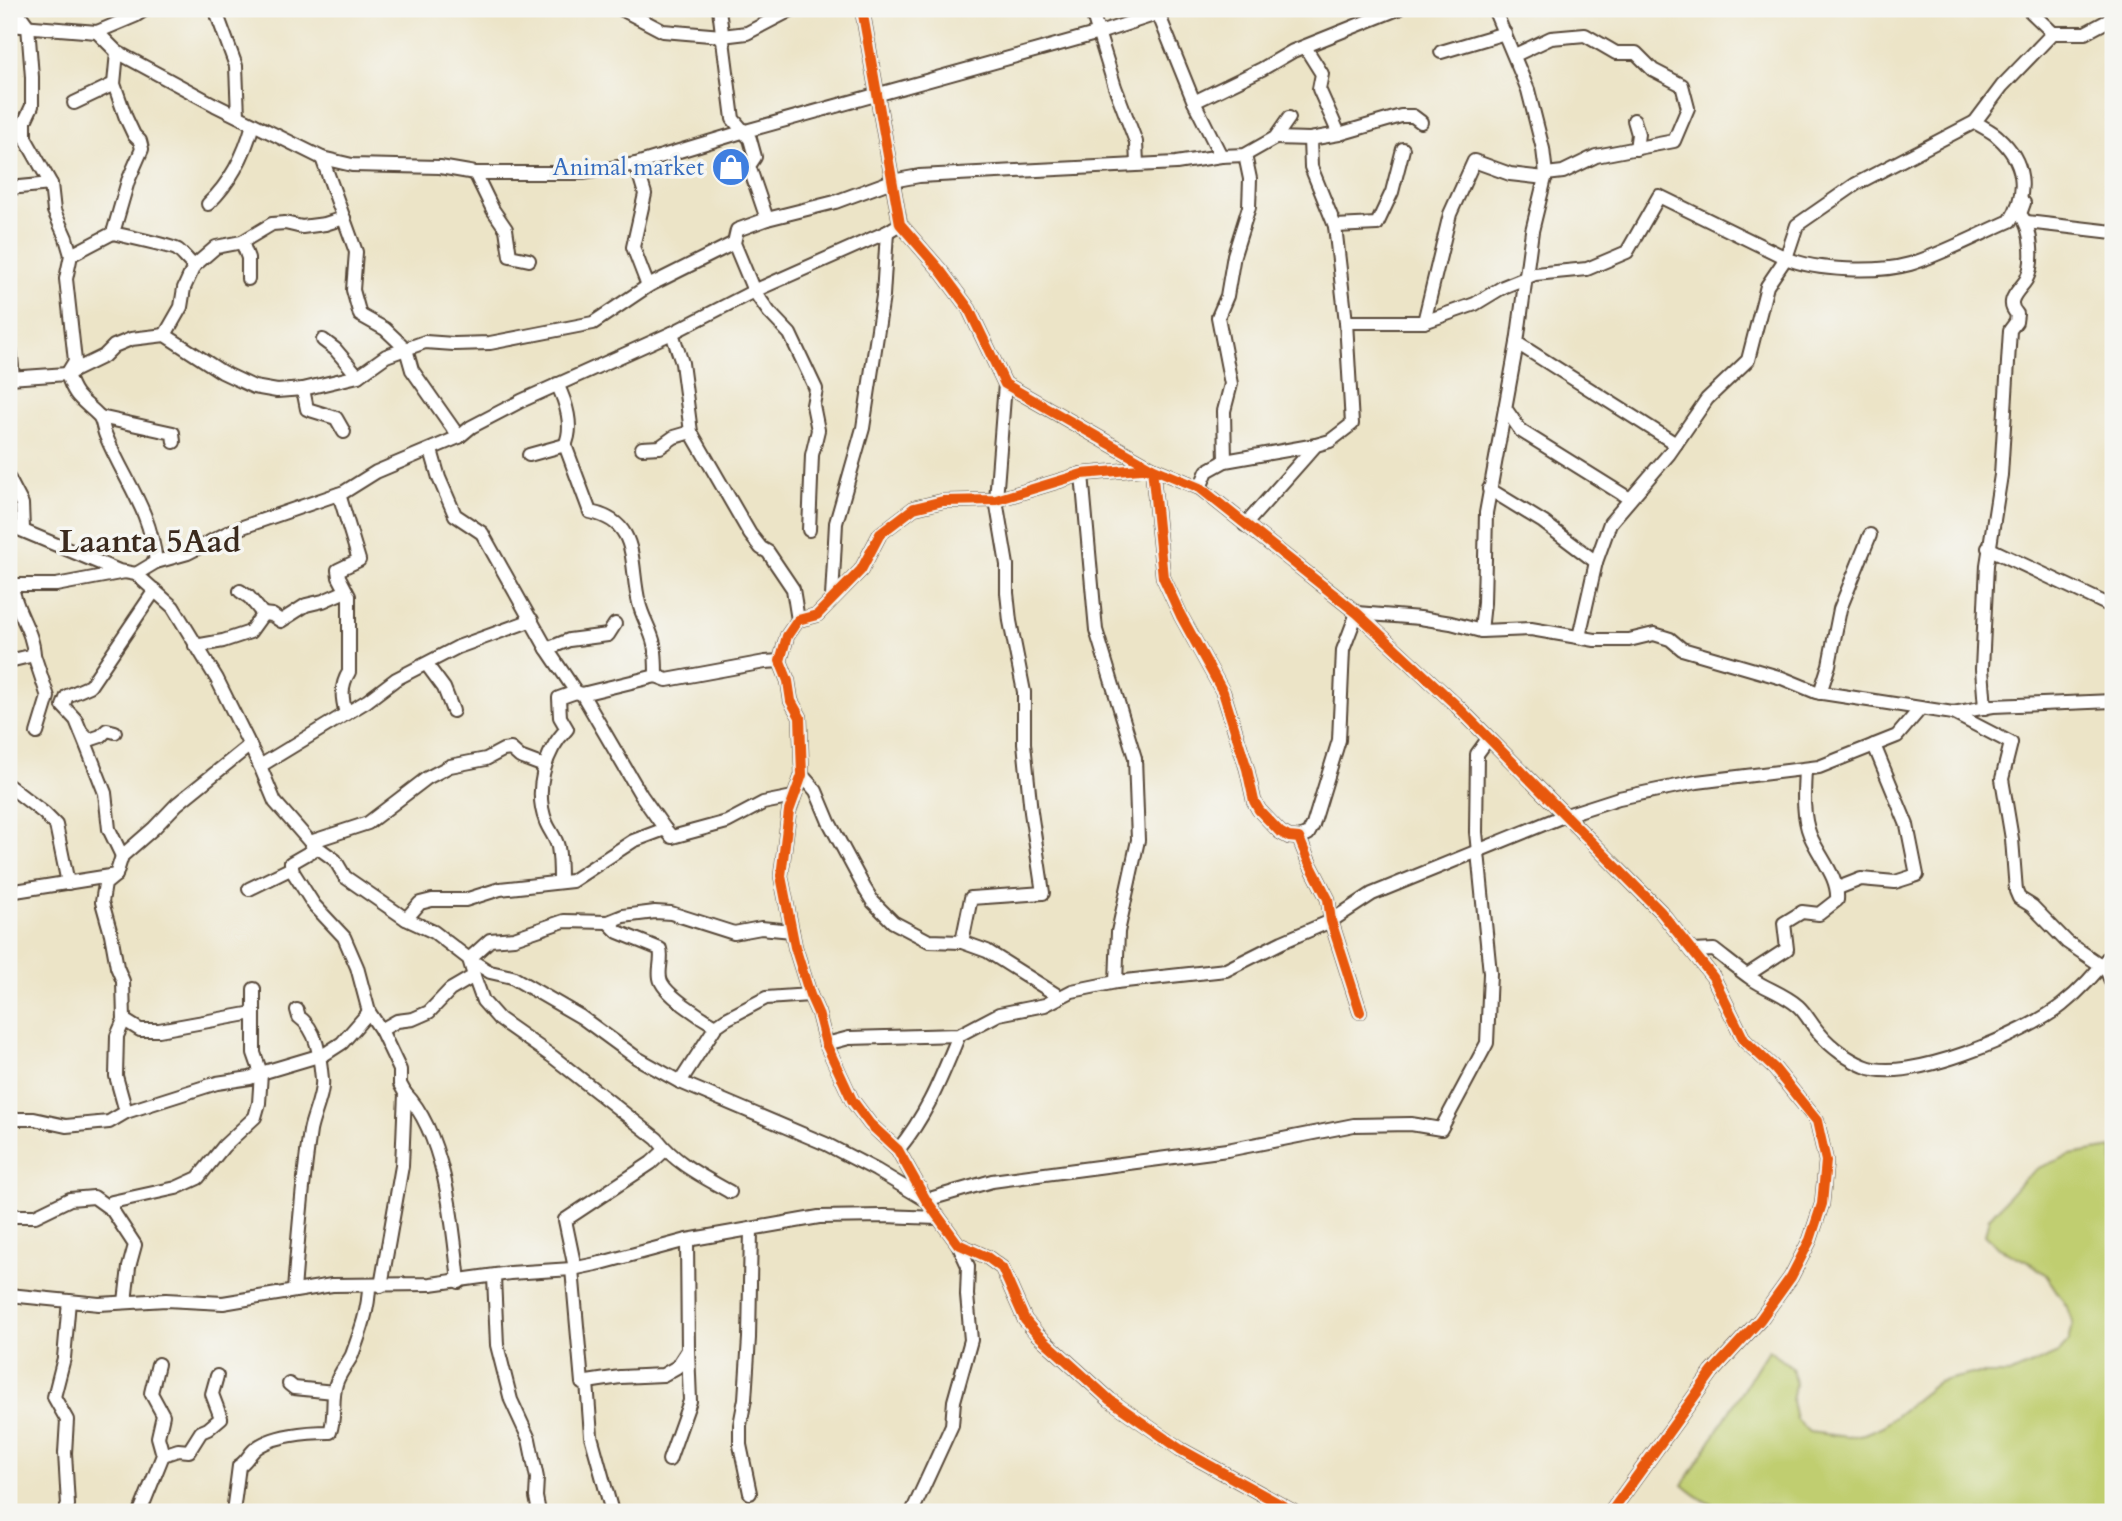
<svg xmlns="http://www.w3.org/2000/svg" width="2122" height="1521" viewBox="0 0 2122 1521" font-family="Cardo,serif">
<rect width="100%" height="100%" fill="#f6f6f2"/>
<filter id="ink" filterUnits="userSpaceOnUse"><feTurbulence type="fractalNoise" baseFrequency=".0143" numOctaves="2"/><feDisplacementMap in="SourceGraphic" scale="14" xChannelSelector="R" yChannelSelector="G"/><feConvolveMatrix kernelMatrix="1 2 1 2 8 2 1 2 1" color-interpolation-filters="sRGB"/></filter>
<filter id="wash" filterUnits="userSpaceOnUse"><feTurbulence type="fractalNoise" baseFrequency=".00686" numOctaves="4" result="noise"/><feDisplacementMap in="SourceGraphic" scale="28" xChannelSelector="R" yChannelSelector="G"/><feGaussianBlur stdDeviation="1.57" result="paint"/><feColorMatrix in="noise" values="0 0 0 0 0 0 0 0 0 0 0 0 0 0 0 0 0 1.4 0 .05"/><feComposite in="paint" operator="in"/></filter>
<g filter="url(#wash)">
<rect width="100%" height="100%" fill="#ece4c7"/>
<!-- green -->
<path fill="#c0ce70" stroke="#7e7c47" stroke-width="2" d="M2113,1148v364h-315c-26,-12 -39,-5 -65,-4 -20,1 -36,-11 -50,-23l85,-135 24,17 3,17 -3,17 4,18 13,13 39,5 16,-3 19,-8 55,-44 34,-8h37l49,-21 11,-12 4,-17 -6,-17 -21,-32 -14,-11 -33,-16 -14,-13 4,-17 35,-39 14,-11 32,-13z"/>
</g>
<g filter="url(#ink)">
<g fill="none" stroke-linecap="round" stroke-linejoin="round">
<defs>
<g id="minor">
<polyline points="215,9 236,66 238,116"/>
<polyline points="621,9 663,31 722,36 747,33 793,9"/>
<polyline points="719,9 733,119 750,139 755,157 749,166 767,219 737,230 734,243 754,291 769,312 790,334 816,389 813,405 818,430 812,455 809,530"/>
<polyline points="862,9 900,224 940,270 969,309 1005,384 1152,468 1200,488 1357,613 1457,706 1661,912 1713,977 1744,1040 1775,1069 1817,1121 1826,1161 1822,1204 1810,1240 1791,1277 1760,1320 1712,1372 1611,1512"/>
<polyline points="1091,9 1115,87 1136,142 1137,164"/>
<polyline points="1158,13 1194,102 1221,156"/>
<polyline points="9,25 97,32 135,16 146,9"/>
<polyline points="97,32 117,52 215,105 322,158 352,165 440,167 475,173 583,173 636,164 742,132 1099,33 1172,9"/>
<polyline points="2053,33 2085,33 2113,18"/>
<polyline points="1305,47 1322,74 1319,89 1339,134"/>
<path d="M117,52l-3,32 12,34 8,17 6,6 2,8 -14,32 -15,52c11,3 60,13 65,17 6,5 10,11 16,16"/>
<polyline points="1441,52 1505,33"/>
<polyline points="1515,55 1551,38 1585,35 1616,53 1636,53 1653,70 1682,85 1688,108 1674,141 1596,156 1563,172 1546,174"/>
<polyline points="1194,102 1262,69 1293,51 1398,9"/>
<polyline points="74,103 114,84"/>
<polyline points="1634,120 1638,134 1636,149"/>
<polyline points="1275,138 1310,139 1339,134 1401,116 1413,116 1421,122"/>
<polyline points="322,158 356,252 353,290 360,315 385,329 406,349 412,370 459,437"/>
<polyline points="636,164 645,194 633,247 648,286"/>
<polyline points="475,173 493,210 506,229 510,256 529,260"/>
<polyline points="51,184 54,211 66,238 71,255"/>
<polyline points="9,188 51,184 25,138 25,121 32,106 32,77 28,26 20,15 20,9"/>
<path d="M208,204c23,-22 37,-50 45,-80"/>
<polyline points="767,219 835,202 892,181 919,176 1176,163 1221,156 1245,155 1275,138 1289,118"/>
<polyline points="2027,222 2113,232"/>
<polyline points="1335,226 1377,224 1392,192 1403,149"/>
<polyline points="242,242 248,258 248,279"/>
<polyline points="1346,322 1424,322 1475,304 1503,287 1535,274 1587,269 1627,252 1659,196 1786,258 1797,225 1856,184 1975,122"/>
<polyline points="1424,322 1450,214 1474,161 1510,174 1545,178"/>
<polyline points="672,333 682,363 691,432 750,534 761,548 768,552 793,589 798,620"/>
<polyline points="165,335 181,307 184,288 194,266 216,247 242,242 272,224 285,223 302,227 325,224 344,218"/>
<polyline points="9,338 13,377"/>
<polyline points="323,340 335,349 358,376"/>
<polyline points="1517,343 1676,444"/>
<path d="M67,374c8,25 15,25 32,42 4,5 4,14 7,20 19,46 44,72 50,126"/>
<polyline points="67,374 75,361 66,279 71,255 113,233"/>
<polyline points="9,378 67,374 104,356 114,346 131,339 165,335 222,372 254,387 277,391 303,389 358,376 386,356 425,342 454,344 490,343 593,323 648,286 734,243"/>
<path d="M557,384c9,18 17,43 8,61l25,67c51,10 39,52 49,91 3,14 12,27 15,41 2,10 2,22 2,32"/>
<polyline points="303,389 307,409 336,418 344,432"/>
<polyline points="1505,408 1521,431 1630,499"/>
<polyline points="100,417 173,433 174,442"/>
<polyline points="642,448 660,447 674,437 691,432"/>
<polyline points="431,450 439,478 455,515 482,533 547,649 576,692 582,694 641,795 665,829"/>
<polyline points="529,455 565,445"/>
<polyline points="1225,461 1224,411 1231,384 1218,317 1227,296 1234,255 1249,207 1250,179 1245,155"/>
<polyline points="1082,474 1096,630 1135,758 1138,840 1118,932 1116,982"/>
<polyline points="9,479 22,504 23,529"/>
<polyline points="1200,488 1207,471 1225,461 1316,445"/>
<polyline points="1489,489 1543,522 1596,562"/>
<path d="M339,494l20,66 -21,10 1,7 10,19v76c-9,14 -7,27 -3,42"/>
<polyline points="9,525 119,571 136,574 173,607 217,679 260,766 275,802 310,842 335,860 345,877 406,919 434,932 469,959 490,972 512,977 581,1017 637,1058 680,1082 826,1144 876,1170 926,1200 992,1181 1227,1150 1354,1125 1411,1124 1441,1129 1487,1043 1490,973 1476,832 1477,754 1488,739"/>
<polyline points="1245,525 1316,445 1330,441 1352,424 1346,322 1335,226 1311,167 1310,139"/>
<polyline points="1988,548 2113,607"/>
<polyline points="136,574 156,562 188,553 231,531 344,492 376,472 459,437 471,427 521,401 672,333 754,291 887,232 900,224"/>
<polyline points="9,585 56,585 125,572"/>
<polyline points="832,597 836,523 863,428 883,296 887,232"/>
<polyline points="1357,613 1420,618 1451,623 1481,631 1531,629 1595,640 1629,640 1654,634 1670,639 1682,649 1782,678 1816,692 1953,713 1993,706 2113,701"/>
<polyline points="263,614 272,615 281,621 306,605 323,601 346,591"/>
<polyline points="1481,631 1484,603 1486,513 1517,343 1532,231 1546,174 1543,149 1528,90 1494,9"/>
<path d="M1579,637l17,-75 14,-39 59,-69 38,-55 41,-39 19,-74 19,-28c30,13 92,15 124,6 30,-9 70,-30 100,-43 19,-29 15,-60 -12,-84 -6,-6 -16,-10 -23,-15l27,-36 51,-53 -25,-24"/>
<polyline points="195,646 223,641 250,632 263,614 249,597 240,591"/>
<polyline points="547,649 569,640 608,635 615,624"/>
<polyline points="34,655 48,697 37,733"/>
<path d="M9,661l25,-6c-1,-25 -19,-44 -22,-69"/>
<polyline points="427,665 444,688 453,711"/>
<polyline points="1820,693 1829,665 1840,609 1870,535"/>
<polyline points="582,694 656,676 667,680 765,662 780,661"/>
<path d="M1985,708l-3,-39 5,-104 14,-90 9,-145 6,-8 1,-8c-13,-13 2,-23 9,-34 9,-17 6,-52 -6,-66l4,-11"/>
<polyline points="1953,713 2011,743 2002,779 2012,839 2016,891 2019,898 2032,906 2067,942 2102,966"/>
<polyline points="81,732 89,740 101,736 107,730 115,732"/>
<polyline points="260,766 367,701 396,679 458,647 532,620"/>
<polyline points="802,775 816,791 829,822 865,889 873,902 893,922 929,941 962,942 987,951 1060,997"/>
<polyline points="9,786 44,813 56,825 68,883"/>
<polyline points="1299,838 1308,834 1313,825 1339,740 1343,650 1357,613"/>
<polyline points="310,842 368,823 427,778 450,766 486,759 503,750 511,749 520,757 544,766"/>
<polyline points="317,848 291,863 293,872 314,905 344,937 357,967 369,1012 381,1030 400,1070 400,1084 405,1093 402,1166 381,1286"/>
<polyline points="122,856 109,829 105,793 85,742 76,720 63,706 67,696 90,686 155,590"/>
<polyline points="116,875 105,884 102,902 111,934 117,967 123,981 124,1020 117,1036 116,1076 126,1112"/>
<path d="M560,881c0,-11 0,-23 -2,-34 -2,-9 -9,-17 -12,-25 -12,-31 -2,-70 21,-93l-7,-12 -1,-19 17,-6"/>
<polyline points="1838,888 1861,879 1895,882 1917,875 1907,825 1874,745"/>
<polyline points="249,889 292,868"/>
<polyline points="9,892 116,875 122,856 154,828 177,804 250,745"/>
<polyline points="406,919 420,903 432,900 465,900 500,889 572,881 633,841 665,829 672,837 727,822 763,803 793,797"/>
<path d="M608,922l10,10 42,17c3,10 -2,19 0,29 2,15 42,40 56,48"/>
<polyline points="962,942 971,898 1043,893 1031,812 1024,743 1024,692 1010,621 1007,593 1007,565 996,500 1005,384"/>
<path d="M1693,951l21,-1c13,10 25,20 38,29 15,10 32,15 46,27 9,8 14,20 23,29 10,12 28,25 43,31 42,19 163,-33 198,-61 19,-15 36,-34 51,-54"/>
<polyline points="2104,964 2113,986"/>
<path d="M1747,975l40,-26 -3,-26 18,-11 17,2 18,-14c2,-23 -18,-43 -27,-65 -8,-20 -6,-44 -5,-66"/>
<path d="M474,976l9,25 16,18 54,38 104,82c19,25 47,38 73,53"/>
<polyline points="124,1020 140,1030 159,1030 253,1013"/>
<polyline points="381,1030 397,1021 413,1019 429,1012 450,990 474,976 469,959 490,940 514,938 564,921 608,922 623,916 655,912 671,913 734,933 761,928 792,931"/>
<polyline points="826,1044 849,1038 959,1035 999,1014 1045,1005 1072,991 1116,982 1226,970 1282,942 1331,921 1372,894 1566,815 1619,798 1697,782 1819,767 1897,736 1920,709"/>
<polyline points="680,1082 716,1026 726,1019 766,998 810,995"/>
<path d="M405,1093c41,42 48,133 54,189"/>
<polyline points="9,1122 14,1119 34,1119 66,1126 109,1122 126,1112 217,1083 250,1078 261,1073 325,1054 342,1043 369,1012"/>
<path d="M898,1150c30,-37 43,-72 61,-115"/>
<polyline points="112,1210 112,1202 176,1188 198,1178 224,1146 255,1117 259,1103 261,1073 254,1053 254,989"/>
<polyline points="9,1216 35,1216 70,1199 94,1197 112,1210 135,1245 129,1267 125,1302"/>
<polyline points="575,1268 565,1220 651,1163 665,1150"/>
<polyline points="572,1269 582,1383 587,1382 591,1436 612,1512"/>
<polyline points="494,1277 497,1345 511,1400 529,1439 537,1478 536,1497 539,1512"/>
<path d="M294,1291c4,-54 8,-107 16,-160 3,-16 14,-37 12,-52 -2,-21 -4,-49 -23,-62l-2,-7"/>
<polyline points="9,1295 99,1304 166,1300 223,1303 332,1285 431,1284 510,1273 572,1269 601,1263 687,1240 819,1217 884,1216 938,1218"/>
<polyline points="587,1382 620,1377 663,1375 677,1367 688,1350 687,1240"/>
<polyline points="289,1384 294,1388 334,1392"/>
<polyline points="163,1455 178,1450 189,1451 201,1432 208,1429 221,1418 212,1394 217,1376"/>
<polyline points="669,1460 690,1401 688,1350"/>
<polyline points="750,1493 740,1445 740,1425 745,1399 749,1338 751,1229"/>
<polyline points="65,1512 68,1505 65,1453 67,1420 54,1397 64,1358 69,1301"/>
<polyline points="140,1512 163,1455 158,1437 163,1415 151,1393 158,1364"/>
<path d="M233,1512l6,-46c7,-4 9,-10 15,-16 16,-15 55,-18 76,-18 6,-15 1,-32 6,-48 3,-11 11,-19 16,-29 8,-22 17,-46 17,-69"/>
<polyline points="912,1512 952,1425 954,1401 971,1340 967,1295 968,1266 958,1244"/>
<polyline points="1294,1512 1180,1449 1110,1400 1037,1334 1025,1320 1002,1268 987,1257 958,1244 926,1200 898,1150 870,1124 852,1100 826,1044 818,1013 810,995 795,947 781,876 789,811 802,775 800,717 791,701 788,681 780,661 787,636 798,620 817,615 861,570 880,534 914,508 943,501 996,500 1082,474 1152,468 1163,577 1181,616 1223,692 1247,769 1254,801 1259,810 1280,832 1289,837 1299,838 1308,860 1328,899 1331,921 1360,1012"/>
</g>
</defs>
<!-- minor casing -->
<use href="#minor" stroke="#564637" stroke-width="16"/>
<!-- minor -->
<use href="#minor" stroke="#fff" stroke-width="12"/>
<defs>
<g id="cycleway">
<polyline points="862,9 900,224 940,270 969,309 1005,384 1152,468 1200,488 1357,613 1457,706 1661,912 1713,977 1744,1040 1775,1069 1817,1121 1826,1161 1822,1204 1810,1240 1791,1277 1760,1320 1712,1372 1611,1512"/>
<polyline points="1294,1512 1180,1449 1110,1400 1037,1334 1025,1320 1002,1268 987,1257 958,1244 926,1200 898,1150 870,1124 852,1100 826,1044 818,1013 810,995 795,947 781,876 789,811 802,775 800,717 791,701 788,681 780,661 787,636 798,620 817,615 861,570 880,534 914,508 943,501 996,500 1082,474 1152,468 1163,577 1181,616 1223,692 1247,769 1254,801 1259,810 1280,832 1289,837 1299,838 1308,860 1328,899 1331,921 1360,1012"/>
</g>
</defs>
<!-- cycleway casing -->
<use href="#cycleway" stroke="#f6f6f2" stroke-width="15"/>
<!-- cycleway -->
<use href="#cycleway" stroke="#e8590c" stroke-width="10"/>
</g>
</g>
<!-- icons -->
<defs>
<symbol id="shop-disc" viewBox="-11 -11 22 22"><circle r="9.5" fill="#3f7fe0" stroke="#f6f6f2"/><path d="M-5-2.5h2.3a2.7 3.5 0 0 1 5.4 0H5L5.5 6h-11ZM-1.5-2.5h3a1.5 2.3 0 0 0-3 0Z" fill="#fff"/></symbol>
</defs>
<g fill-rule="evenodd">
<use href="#shop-disc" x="709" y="145" width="44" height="44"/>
</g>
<g text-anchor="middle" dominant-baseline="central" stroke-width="7" stroke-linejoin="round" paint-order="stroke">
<!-- shop labels -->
<g font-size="24" fill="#366cbe" stroke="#f6f6f2" text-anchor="end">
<text x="704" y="167">Animal market</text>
</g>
<!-- district labels -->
<g font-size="32" font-weight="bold" fill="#3b2a1e" stroke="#f6f6f2">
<text x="150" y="542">Laanta 5Aad</text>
</g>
</g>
<!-- margin -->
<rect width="2122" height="1521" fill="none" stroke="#f6f6f2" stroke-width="35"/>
</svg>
